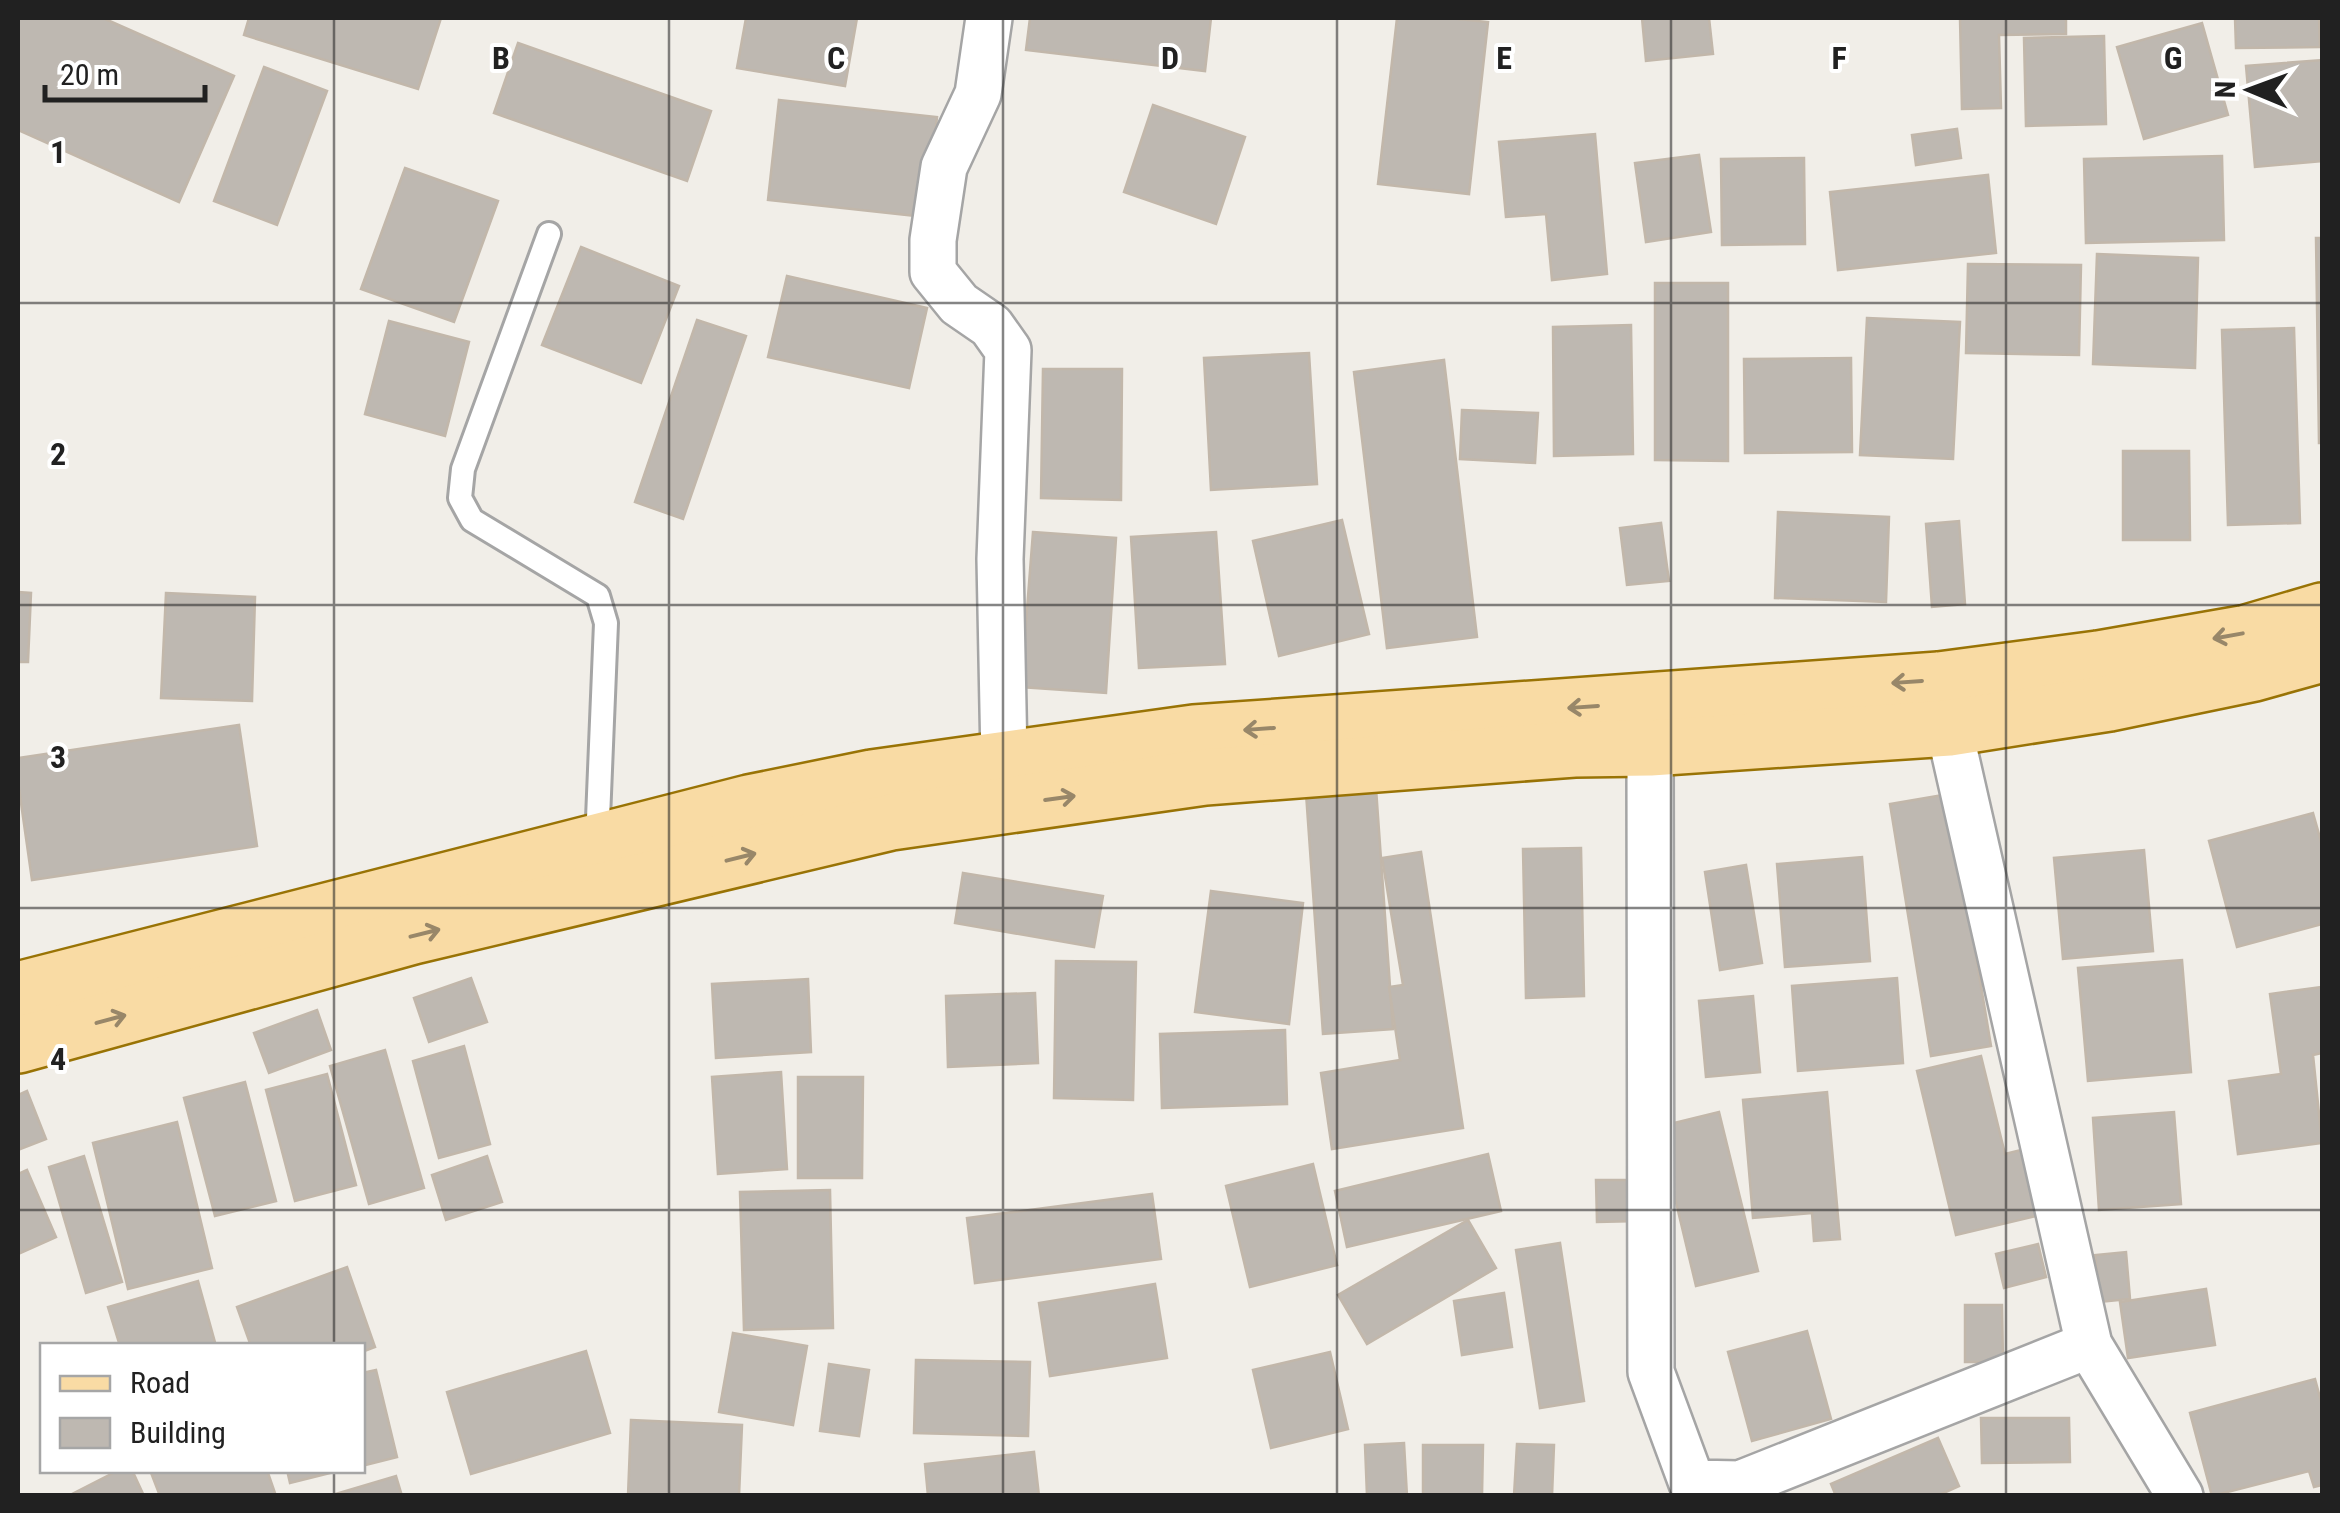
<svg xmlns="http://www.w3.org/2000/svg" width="2340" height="1513" viewBox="0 0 2340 1513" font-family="'Roboto Condensed',sans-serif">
<rect width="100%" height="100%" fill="#f1eee8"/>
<!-- building -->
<g fill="#beb8b1" stroke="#c2b7aa" stroke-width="2.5">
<polygon points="18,18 103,18 234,76 179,202 18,130"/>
<polygon points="249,18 441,18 418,89 244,35"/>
<polygon points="746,18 857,18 845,86 737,68"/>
<polygon points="1030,18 1211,18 1205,71 1026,50"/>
<polygon points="1397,18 1449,18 1488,22 1469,194 1378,184"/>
<polygon points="1642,18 1709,18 1713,54 1646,61"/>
<polygon points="1960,18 2066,18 2066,34 1999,35 2001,108 1962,109"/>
<polygon points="2235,18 2319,18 2320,47 2236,48"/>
<polygon points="2202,23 2228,115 2144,139 2117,47"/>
<polygon points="2104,36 2106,124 2026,126 2024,38"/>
<polygon points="518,43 711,111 687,181 494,113"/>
<polygon points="2322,60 2322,161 2255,167 2246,66"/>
<polygon points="264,67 327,91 277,225 214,201"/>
<polygon points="779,100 937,117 926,217 768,200"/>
<polygon points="1153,105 1245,137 1216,224 1124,192"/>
<polygon points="1957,129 1961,158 1916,165 1912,135"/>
<polygon points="1595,134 1607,274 1552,280 1546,214 1506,217 1499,142"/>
<polygon points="1699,155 1711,232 1646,242 1635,163"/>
<polygon points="2222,156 2224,240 2086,243 2084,159"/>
<polygon points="1804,158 1805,244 1722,245 1721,159"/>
<polygon points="405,168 498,201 454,322 361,289"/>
<polygon points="1988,175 1996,253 1838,270 1830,192"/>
<polygon points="2316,238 2322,238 2322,443 2319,443"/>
<polygon points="581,247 679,286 641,383 542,345"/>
<polygon points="2097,254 2198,258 2195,368 2093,364"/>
<polygon points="1968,264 2081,265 2079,355 1966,353"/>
<polygon points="787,276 927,308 909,388 768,357"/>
<polygon points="1655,283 1728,283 1728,461 1655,460"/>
<polygon points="1867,318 1960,322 1953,459 1860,455"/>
<polygon points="697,320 746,336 683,519 635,502"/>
<polygon points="389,321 469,342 445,436 365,414"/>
<polygon points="1631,325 1633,454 1554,456 1553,327"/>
<polygon points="2294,328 2300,523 2228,525 2222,330"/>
<polygon points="1309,353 1317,484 1211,490 1204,358"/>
<polygon points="1851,358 1852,452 1745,453 1744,359"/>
<polygon points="1444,360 1477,637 1387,648 1354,372"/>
<polygon points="1043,369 1122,369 1121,500 1041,498"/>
<polygon points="1462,410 1538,413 1535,463 1460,459"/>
<polygon points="2123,451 2189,451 2190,540 2123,540"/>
<polygon points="1778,512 1889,517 1886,602 1775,598"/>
<polygon points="1342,520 1369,634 1279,656 1253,541"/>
<polygon points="1959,521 1965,604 1932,607 1926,524"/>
<polygon points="1661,523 1669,581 1627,585 1620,528"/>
<polygon points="1033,532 1116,538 1106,693 1021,687"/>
<polygon points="1216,532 1225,664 1139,668 1131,537"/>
<polygon points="18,592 31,593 28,662 18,662"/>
<polygon points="166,593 255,597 252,701 161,698"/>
<polygon points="239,725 257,846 32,880 18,782 18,758"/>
<polygon points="1375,774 1393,1029 1323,1034 1305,779"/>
<polygon points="1949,794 1991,1046 1931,1056 1890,804"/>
<polygon points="2313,813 2322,845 2322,924 2237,947 2209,841"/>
<polygon points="1581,848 1584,996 1526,998 1523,849"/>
<polygon points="2144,850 2153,951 2063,959 2054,858"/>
<polygon points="1421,852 1463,1128 1332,1149 1321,1073 1400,1060 1389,987 1403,985 1382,858"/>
<polygon points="1862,857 1870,961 1785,967 1777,864"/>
<polygon points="1746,865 1762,963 1720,970 1705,872"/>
<polygon points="963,873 1103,896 1094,947 955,923"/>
<polygon points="1211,891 1303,903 1289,1024 1195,1012"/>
<polygon points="2182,960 2191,1072 2088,1081 2078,968"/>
<polygon points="1056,961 1136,962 1133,1100 1054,1098"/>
<polygon points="471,978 487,1022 429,1042 414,998"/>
<polygon points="1897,978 1903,1063 1798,1071 1792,986"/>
<polygon points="808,979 811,1052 716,1058 712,984"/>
<polygon points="2322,987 2322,1053 2313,1055 2322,1143 2238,1154 2229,1081 2281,1074 2270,994"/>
<polygon points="1035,993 1038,1063 948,1067 946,996"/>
<polygon points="1753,996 1760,1072 1706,1077 1699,1001"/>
<polygon points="317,1010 331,1050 269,1073 254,1033"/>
<polygon points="1285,1030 1287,1104 1162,1108 1160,1034"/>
<polygon points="464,1046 490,1144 439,1158 413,1061"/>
<polygon points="385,1050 424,1188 369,1204 330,1066"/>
<polygon points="1981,1056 2005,1154 2041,1145 2057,1211 1956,1235 1917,1071"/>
<polygon points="781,1072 787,1169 718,1174 712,1077"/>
<polygon points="327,1074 356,1185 295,1201 266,1090"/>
<polygon points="798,1077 863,1077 862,1178 798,1178"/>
<polygon points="245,1082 276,1201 215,1216 184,1098"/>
<polygon points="27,1091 46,1139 18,1150 18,1095"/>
<polygon points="1827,1092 1840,1239 1814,1241 1812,1213 1753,1218 1743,1100"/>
<polygon points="1719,1112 1758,1271 1696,1286 1658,1127"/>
<polygon points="2174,1112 2181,1204 2099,1210 2093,1118"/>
<polygon points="177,1122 212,1268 128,1289 93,1143"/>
<polygon points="1488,1154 1501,1211 1347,1247 1335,1191"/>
<polygon points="84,1156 122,1282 86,1293 49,1167"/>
<polygon points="487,1156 502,1202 446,1220 432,1175"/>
<polygon points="1313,1164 1337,1265 1250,1287 1226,1186"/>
<polygon points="27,1170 56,1237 18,1254 18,1174"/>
<polygon points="1596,1180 1638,1180 1639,1221 1597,1222"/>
<polygon points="830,1190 833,1328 744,1330 740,1192"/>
<polygon points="1152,1194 1161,1259 975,1283 967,1218"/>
<polygon points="1468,1220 1496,1268 1367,1344 1338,1295"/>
<polygon points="1560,1243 1584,1401 1540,1408 1516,1250"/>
<polygon points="2038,1244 2046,1277 2004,1288 1996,1254"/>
<polygon points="2126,1252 2130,1299 2100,1302 2095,1255"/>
<polygon points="347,1267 375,1347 362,1352 362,1346 251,1346 237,1307"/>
<polygon points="198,1281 216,1346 120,1346 108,1307"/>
<polygon points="1155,1284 1167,1358 1050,1376 1039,1303"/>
<polygon points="2206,1289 2215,1345 2128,1358 2120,1302"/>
<polygon points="1504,1293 1512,1347 1462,1355 1454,1301"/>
<polygon points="1965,1305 2002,1305 2003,1362 1965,1362"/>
<polygon points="1807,1331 1831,1419 1752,1441 1728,1352"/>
<polygon points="733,1333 807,1346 793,1425 719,1412"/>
<polygon points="586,1351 610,1433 471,1474 447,1392"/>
<polygon points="1330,1352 1348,1429 1271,1448 1253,1370"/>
<polygon points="916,1360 1030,1362 1028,1436 914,1433"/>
<polygon points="829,1364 869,1370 859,1436 820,1431"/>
<polygon points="376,1370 397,1457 362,1466 362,1373"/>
<polygon points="2315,1379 2322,1405 2322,1485 2314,1487 2309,1471 2212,1496 2190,1413"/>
<polygon points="1981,1418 2069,1418 2070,1462 1982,1463"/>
<polygon points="631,1420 742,1425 739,1496 628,1496"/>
<polygon points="1938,1438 1959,1486 1937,1496 1836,1496 1831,1484"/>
<polygon points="1404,1443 1407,1496 1367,1496 1365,1445"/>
<polygon points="1517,1444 1554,1445 1552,1496 1514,1496"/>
<polygon points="1423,1445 1483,1445 1482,1496 1423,1496"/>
<polygon points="1034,1452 1039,1496 928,1496 925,1464"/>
<polygon points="119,1470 132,1470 144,1496 68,1496"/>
<polygon points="150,1470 267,1470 276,1496 160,1496"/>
<polygon points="287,1470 342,1470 290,1483"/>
<polygon points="396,1476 402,1496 329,1496"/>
</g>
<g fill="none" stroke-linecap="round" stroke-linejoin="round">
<defs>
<polyline id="lane" points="549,234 463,469 460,498 472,520 598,596 606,623 597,843"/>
<g id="street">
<polyline points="989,18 978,94 944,167 933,240 933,272 959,304 991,326 1008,350 1000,559 1004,758"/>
<polyline points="1949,728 2089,1345 2180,1496"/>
<polyline points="1650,748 1651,1372 1692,1483 1740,1484 2089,1345"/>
</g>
<g id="primary">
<polyline points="18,990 749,803 872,778 1194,733 1939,680 2098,659 2247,633 2322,611"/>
<polyline points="18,1045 413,936 891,822 1205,777 1574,749 1650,748 1949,728 2109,703 2254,673 2322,654"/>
</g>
</defs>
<!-- lane casing -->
<use href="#lane" stroke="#a5a5a5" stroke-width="28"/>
<!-- street casing -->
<use href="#street" stroke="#a5a5a5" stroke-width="50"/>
<!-- primary casing -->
<use href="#primary" stroke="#997305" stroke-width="60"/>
<!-- lane -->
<use href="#lane" stroke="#fff" stroke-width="22"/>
<!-- street -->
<use href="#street" stroke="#fff" stroke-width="45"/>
<!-- primary -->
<use href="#primary" stroke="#f9dba4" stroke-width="55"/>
</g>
<!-- one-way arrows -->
<defs><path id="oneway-shaft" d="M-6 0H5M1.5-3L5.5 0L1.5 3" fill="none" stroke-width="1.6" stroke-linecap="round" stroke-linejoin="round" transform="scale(2.5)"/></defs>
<g stroke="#988769">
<use href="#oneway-shaft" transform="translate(2228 636) rotate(170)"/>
<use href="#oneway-shaft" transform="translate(1907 682) rotate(176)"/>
<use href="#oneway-shaft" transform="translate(1583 707) rotate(176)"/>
<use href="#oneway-shaft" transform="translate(1259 729) rotate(176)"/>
<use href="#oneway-shaft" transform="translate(1060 798) rotate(-8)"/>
<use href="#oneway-shaft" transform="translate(741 857) rotate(-14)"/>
<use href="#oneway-shaft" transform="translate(425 933) rotate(-14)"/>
<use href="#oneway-shaft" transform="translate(111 1019) rotate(-15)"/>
</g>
<!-- grid -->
<path fill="none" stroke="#212121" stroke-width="2.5" stroke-opacity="0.55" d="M334,18v1328M669,18v1478M1003,18v1478M1337,18v1478M1671,18v1478M2006,18v1478M18,303h2304M18,605h2304M18,908h2304M18,1210h2304M334,1470v26"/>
<g font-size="32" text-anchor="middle" font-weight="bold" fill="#212121" stroke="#fff" stroke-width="8" stroke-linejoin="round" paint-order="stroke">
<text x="501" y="69">B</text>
<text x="836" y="69">C</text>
<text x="1170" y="69">D</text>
<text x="1504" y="69">E</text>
<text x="1839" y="69">F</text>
<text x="2173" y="69">G</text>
<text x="58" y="163">1</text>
<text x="58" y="465">2</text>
<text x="58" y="768">3</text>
<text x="58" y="1070">4</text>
</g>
<!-- border -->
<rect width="2340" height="1513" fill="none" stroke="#212121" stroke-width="40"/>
<!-- legend -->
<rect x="40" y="1343" width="325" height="130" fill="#ffffff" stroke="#a6a6a6" stroke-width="2.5"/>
<rect x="60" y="1376" width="50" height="15" fill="#f9dba4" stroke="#a6a6a6" stroke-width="2.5"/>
<text x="130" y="1393" font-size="30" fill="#212121">Road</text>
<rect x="60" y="1418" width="50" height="30" fill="#beb8b1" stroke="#a6a6a6" stroke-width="2.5"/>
<text x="130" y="1443" font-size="30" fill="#212121">Building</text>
<!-- north arrow -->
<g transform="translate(2250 90) rotate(271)" stroke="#ffffff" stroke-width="8" paint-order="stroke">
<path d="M0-8L18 38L0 25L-18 38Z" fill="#212121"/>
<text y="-15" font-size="28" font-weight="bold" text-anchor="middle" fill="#212121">N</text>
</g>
<!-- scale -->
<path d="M45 85v15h160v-15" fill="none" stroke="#212121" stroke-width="5"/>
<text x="60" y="85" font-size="30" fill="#212121" stroke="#ffffff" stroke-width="8" paint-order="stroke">20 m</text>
</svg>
